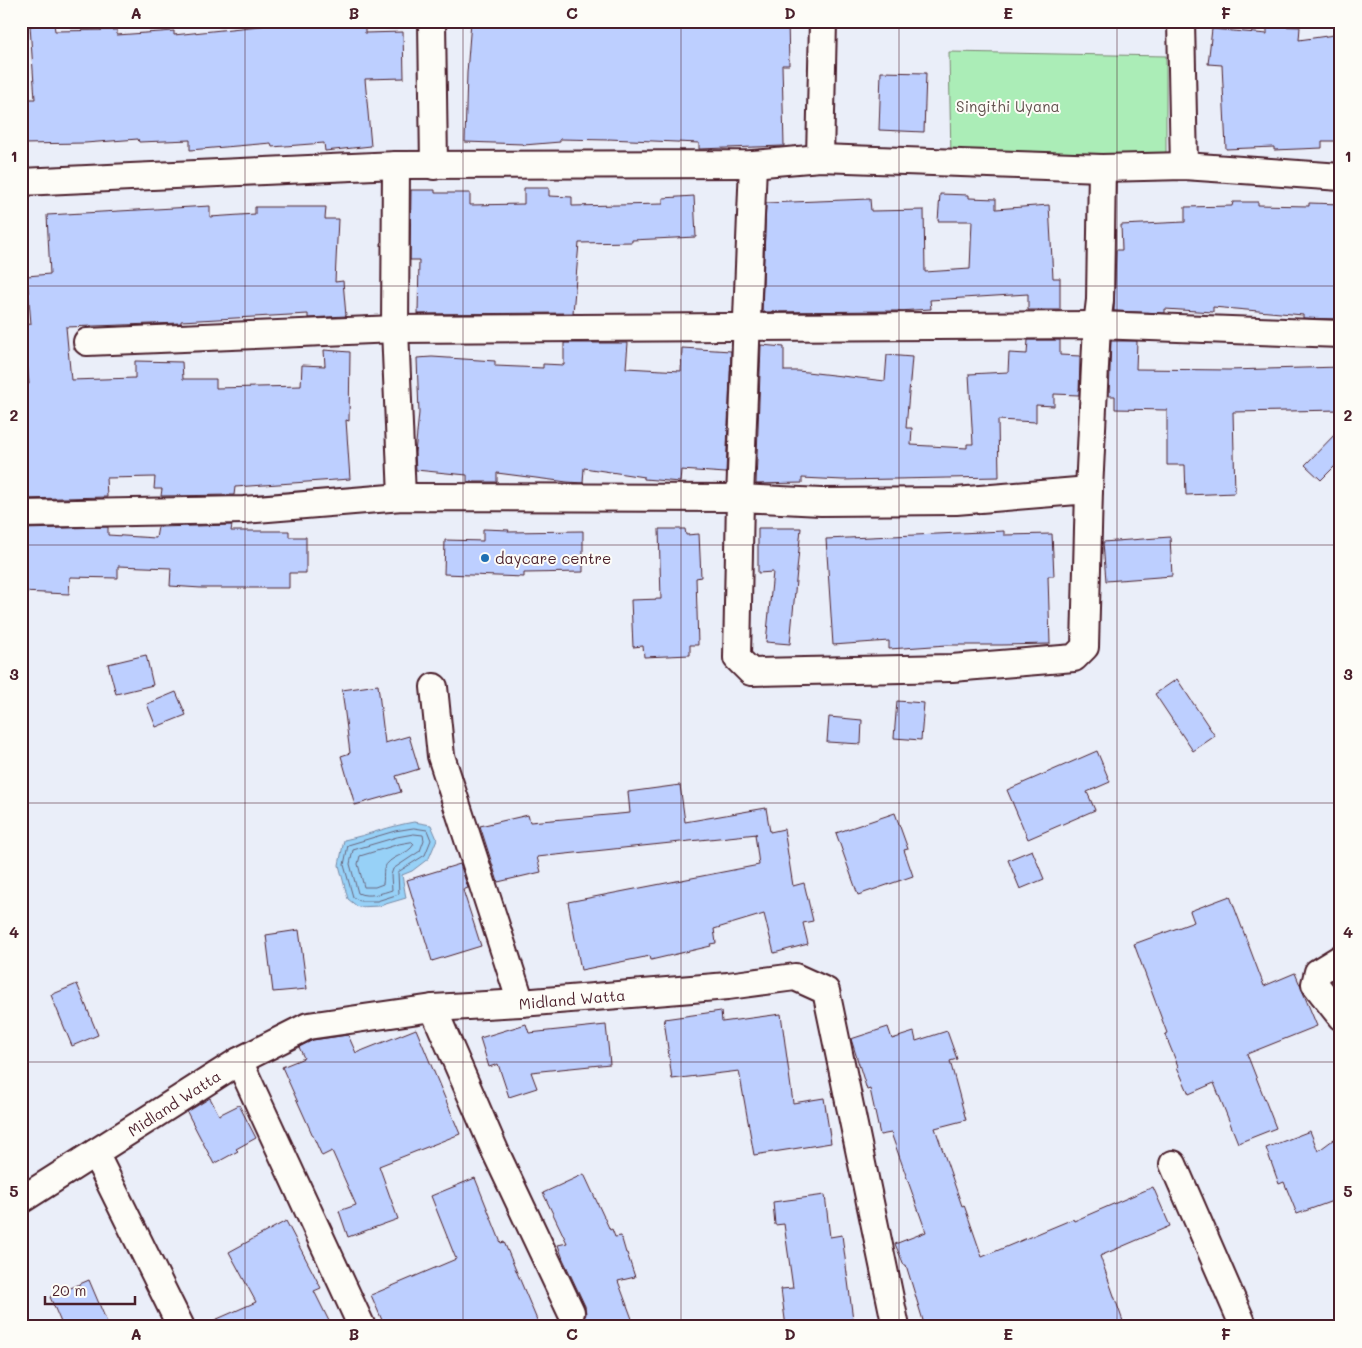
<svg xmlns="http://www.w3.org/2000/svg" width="1362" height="1348" viewBox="0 0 1362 1348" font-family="Mali,sans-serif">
<rect width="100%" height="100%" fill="#eaeef9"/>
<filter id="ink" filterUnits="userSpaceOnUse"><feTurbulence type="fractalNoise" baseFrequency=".02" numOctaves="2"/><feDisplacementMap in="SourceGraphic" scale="10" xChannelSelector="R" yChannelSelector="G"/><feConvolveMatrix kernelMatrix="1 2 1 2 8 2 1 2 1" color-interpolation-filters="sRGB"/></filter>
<g filter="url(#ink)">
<!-- green -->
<polygon fill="#abedb7" stroke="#7a8671" points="949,52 1166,56 1166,161 951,158"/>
<!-- water -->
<path fill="#97d1f7" stroke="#788aa5" d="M414,822l17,3 6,14 -8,19 -17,13 -10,4 4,23 -27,8 -21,1 -10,-8 -9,-34 5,-25c24,-5 46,-14 70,-18z"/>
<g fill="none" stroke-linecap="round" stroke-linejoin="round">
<!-- shore -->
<g stroke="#69667d" stroke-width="1">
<polygon points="414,828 427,830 431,840 425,855 398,872 399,894 377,901 360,901 353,897 344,865 348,845 395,831"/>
<path d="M414,834l9,1 1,5 -4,11 -27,18 -2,6 1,15c-9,3 -24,8 -34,3l-8,-29 3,-14 44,-13z"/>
<path d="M412,842l2,2c-6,12 -25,11 -30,25 -1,5 0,10 -1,15l-8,3h-11l-6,-23 2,-8 39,-12z"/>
</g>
</g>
<!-- building -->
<g fill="#bdcfff" stroke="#4a1f2b">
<polygon points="307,21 365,21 365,33 403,32 404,78 365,79 371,146 325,151 324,143 272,147 271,143 190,150 190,140 139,142 138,139 85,143 21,144 21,99 35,99 30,26 54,24 55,31 117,30 117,35 174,31 174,35"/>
<polygon points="471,21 512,25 512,21 605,21 605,26 695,23 695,21 788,21 789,65 782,65 784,146 699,149 699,143 608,139 608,140 560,139 560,142 524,145 523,144 465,142 467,73"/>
<polygon points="1267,26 1300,27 1299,40 1341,34 1341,141 1322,141 1322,148 1274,150 1274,147 1226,149 1222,65 1208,64 1212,29 1267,34"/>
<polygon points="881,72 926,73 924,132 879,130"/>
<polygon points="524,188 549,188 549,196 572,197 572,206 663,204 663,198 694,196 696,237 632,240 632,242 579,243 573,313 418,314 419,260 410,260 411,190 435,190 435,193 470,193 470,205 524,204"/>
<polygon points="940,194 969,195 969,198 996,199 996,209 1049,205 1053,278 1060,278 1060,310 1028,310 1028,294 930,300 931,309 898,311 762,312 766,203 870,199 871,211 924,210 925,272 970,269 972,221 938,221"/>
<polygon points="1233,202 1258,202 1258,205 1309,206 1309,203 1341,204 1341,298 1338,319 1303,318 1303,315 1213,307 1213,312 1165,309 1165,313 1114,311 1116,250 1122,250 1121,225 1185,222 1185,207 1232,206"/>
<polygon points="210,206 210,217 255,214 255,207 326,207 325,219 338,219 335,282 343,281 346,316 308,318 308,314 181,321 181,323 66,327 71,380 135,378 135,361 182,362 183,379 216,379 216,388 301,386 302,365 325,366 324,350 350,352 349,421 346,420 350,479 235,487 234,495 161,496 162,489 154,489 155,477 106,478 107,497 21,499 21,385 29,384 24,325 31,324 27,276 50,274 47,215"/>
<polygon points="1028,340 1060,340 1060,355 1080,356 1079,395 1054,394 1054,406 1036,405 1036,422 998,420 999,477 843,480 802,478 802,483 756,484 761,345 784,347 784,371 798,371 885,381 887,355 912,357 906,428 912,428 911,445 967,448 967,444 973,444 969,374 1008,372 1009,353 1027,354"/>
<polygon points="1111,341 1137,341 1136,369 1229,370 1341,367 1341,410 1233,412 1235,493 1186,495 1185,465 1167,465 1167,410 1115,409 1115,396 1109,396"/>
<polygon points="564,343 628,343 626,368 681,371 682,348 731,351 726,473 681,470 680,482 644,479 644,477 584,468 583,483 567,482 497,473 497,482 467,482 467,475 416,470 415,453 419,413 417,358 432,357 495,361 495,366 543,368 543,364 564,365"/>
<polygon points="1341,428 1341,460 1321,480 1305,465"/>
<polygon points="232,525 231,531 289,531 289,537 306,537 306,573 289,573 289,588 201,588 170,586 171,568 118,566 118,578 70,577 69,594 21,592 21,529 108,527 108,535 156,538 158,527"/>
<polygon points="758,528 801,528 790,644 766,642 773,572 758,573"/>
<polygon points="483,529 509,530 508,532 583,531 583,572 524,573 524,577 444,574 445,540 483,541"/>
<polygon points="659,529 685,529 686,535 699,534 701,577 696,578 698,645 690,645 690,655 644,657 643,646 633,647 631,600 661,599"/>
<polygon points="1004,531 1004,535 1052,534 1054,576 1048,576 1050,644 1002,645 947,645 889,649 889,641 833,645 826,539"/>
<polygon points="1170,537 1172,576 1106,581 1103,542"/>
<polygon points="146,655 153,685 116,694 108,664"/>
<polygon points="1177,679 1215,736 1193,751 1155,694"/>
<polygon points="378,685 385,743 409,736 419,769 396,776 401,792 355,805 341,756 350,753 342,690"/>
<polygon points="176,692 186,715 156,727 147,704"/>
<polygon points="897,701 924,703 921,740 894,738"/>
<polygon points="829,717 862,720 861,744 827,742"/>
<polygon points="1097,751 1110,782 1087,792 1095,810 1028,839 1007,790"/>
<polygon points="680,785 685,822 766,808 770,832 784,829 793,886 804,883 813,921 803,923 808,944 774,953 764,914 714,929 716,943 710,944 711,946 651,960 650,956 581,970 568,902 759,865 755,834 757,834 537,857 541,872 498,882 480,826 528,815 530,822 630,813 628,792"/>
<polygon points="895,813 908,849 904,850 913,876 858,895 836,833"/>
<polygon points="1032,850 1044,879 1020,889 1008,860"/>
<polygon points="460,864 468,888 463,890 481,946 432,961 407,880"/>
<polygon points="1230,896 1264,986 1295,973 1317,1026 1247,1054 1276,1128 1238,1143 1214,1083 1189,1094 1177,1067 1178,1066 1165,1034 1167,1033 1134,944 1194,922 1190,911"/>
<polygon points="299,930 307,989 273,992 266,935"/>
<polygon points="77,984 98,1035 72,1046 51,995"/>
<polygon points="721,1011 722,1022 781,1014 793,1103 824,1098 831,1143 754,1155 739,1071 672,1079 664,1019"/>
<polygon points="526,1024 529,1033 606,1025 610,1064 531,1072 537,1088 509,1097 498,1064 489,1067 480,1038"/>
<polygon points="888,1027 892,1039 914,1032 916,1041 947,1031 957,1059 950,1061 966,1120 935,1128 962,1206 964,1205 982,1257 1073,1219 1074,1221 1153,1187 1170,1226 1100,1256 1125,1327 925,1327 906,1265 904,1265 895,1244 926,1232 891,1133 880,1135 870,1089 867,1090 851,1039"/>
<polygon points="416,1029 460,1134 379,1166 398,1219 348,1237 339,1211 356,1205 332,1151 322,1156 282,1067 304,1058 299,1047 313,1040 348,1035 356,1053"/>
<polygon points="210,1098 219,1115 239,1105 256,1138 236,1149 238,1151 214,1164 187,1112"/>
<polygon points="1310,1131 1318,1151 1341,1134 1341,1198 1297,1214 1284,1182 1279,1184 1266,1148"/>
<polygon points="584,1174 610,1230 612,1229 615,1237 621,1236 626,1253 627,1253 635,1277 618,1281 635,1327 584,1327 582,1322 586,1314 585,1306 563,1259 558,1245 567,1243 543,1193"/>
<polygon points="475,1178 501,1243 504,1242 540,1327 385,1327 371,1295 456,1259 431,1196"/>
<polygon points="825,1195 830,1237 842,1235 854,1327 786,1327 781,1289 793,1288 784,1224 775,1225 773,1202"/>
<polygon points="286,1221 321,1288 314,1291 332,1327 199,1327 256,1302 229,1252"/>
<polygon points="89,1280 109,1327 63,1327 50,1297"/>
</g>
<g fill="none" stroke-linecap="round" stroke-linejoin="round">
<defs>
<g id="minor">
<polyline points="432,21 434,166"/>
<polyline points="1181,21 1184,166"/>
<polyline points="820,158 823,21"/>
<polyline points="396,165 395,329 402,497"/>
<polyline points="21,182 396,165 753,164 820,158 1102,168 1184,166 1341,177"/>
<polyline points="87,342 395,329 1097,325 1341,334"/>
<polyline points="1089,490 1097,325 1100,300 1102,168"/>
<polyline points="21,514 244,510 402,497 740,498 821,502 956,501 1089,490 1085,647 1074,658 952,668 751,672 737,658 740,498 753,164"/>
<polyline points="434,687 441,756 521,1003"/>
<polyline points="1341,958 1318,972 1315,984 1341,1017"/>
<polyline points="433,1008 496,1153 571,1312"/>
<polyline points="239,1061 362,1327"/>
<polyline points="95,1153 181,1327"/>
<polyline points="1173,1164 1244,1327"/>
<polyline points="21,1200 239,1061 308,1026 433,1008 521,1003 728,986 795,977 826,991 896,1327"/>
</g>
</defs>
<!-- minor casing -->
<use href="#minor" stroke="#4a1f2b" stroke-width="30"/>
<!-- minor -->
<use href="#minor" stroke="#fdfcf7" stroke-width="26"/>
</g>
</g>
<!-- grid -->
<path fill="none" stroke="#4a1f2b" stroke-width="1" stroke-opacity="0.55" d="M245,21v1306M463,21v1306M681,21v1306M899,21v1306M1117,21v1306M21,286h1320M21,545h1320M21,803h1320M21,1062h1320"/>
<!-- markers -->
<circle fill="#1f6fb2" stroke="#fdfcf7" stroke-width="2" cx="485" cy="558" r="5"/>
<g text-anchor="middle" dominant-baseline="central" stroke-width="4" stroke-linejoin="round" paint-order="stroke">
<!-- park labels -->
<g font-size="15" fill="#62524e" stroke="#fdfcf7">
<text x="1008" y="106">Singithi Uyana</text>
</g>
<!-- poi labels -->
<g font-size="15" fill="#4a1f2b" stroke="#fdfcf7" text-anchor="start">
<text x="495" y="558">daycare centre</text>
</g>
<!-- street labels -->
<g font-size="15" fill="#4a1f2b" stroke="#fdfcf7">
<text transform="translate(572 999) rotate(-5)">Midland Watta</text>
<text transform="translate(174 1103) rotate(-33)">Midland Watta</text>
</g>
</g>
<!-- margin -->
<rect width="1362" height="1348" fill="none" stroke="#fdfcf7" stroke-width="55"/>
<!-- scale -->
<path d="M45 1296v8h90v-8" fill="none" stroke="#4a1f2b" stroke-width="2.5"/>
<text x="52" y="1296" font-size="15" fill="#4a1f2b" stroke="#fdfcf7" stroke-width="4" paint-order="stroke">20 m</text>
<rect x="28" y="28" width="1306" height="1292" fill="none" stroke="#4a1f2b" stroke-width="2"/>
<g font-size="16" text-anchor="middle" font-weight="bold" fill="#4a1f2b">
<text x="136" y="19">A</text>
<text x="354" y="19">B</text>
<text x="572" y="19">C</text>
<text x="790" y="19">D</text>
<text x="1008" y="19">E</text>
<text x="1226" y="19">F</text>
<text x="14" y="162">1</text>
<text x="1348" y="162">1</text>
<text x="14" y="421">2</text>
<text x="1348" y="421">2</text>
<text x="14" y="680">3</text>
<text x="1348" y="680">3</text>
<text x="14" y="938">4</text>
<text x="1348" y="938">4</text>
<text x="14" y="1197">5</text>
<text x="1348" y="1197">5</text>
<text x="136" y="1340">A</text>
<text x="354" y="1340">B</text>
<text x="572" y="1340">C</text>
<text x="790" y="1340">D</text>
<text x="1008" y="1340">E</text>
<text x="1226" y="1340">F</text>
</g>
</svg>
